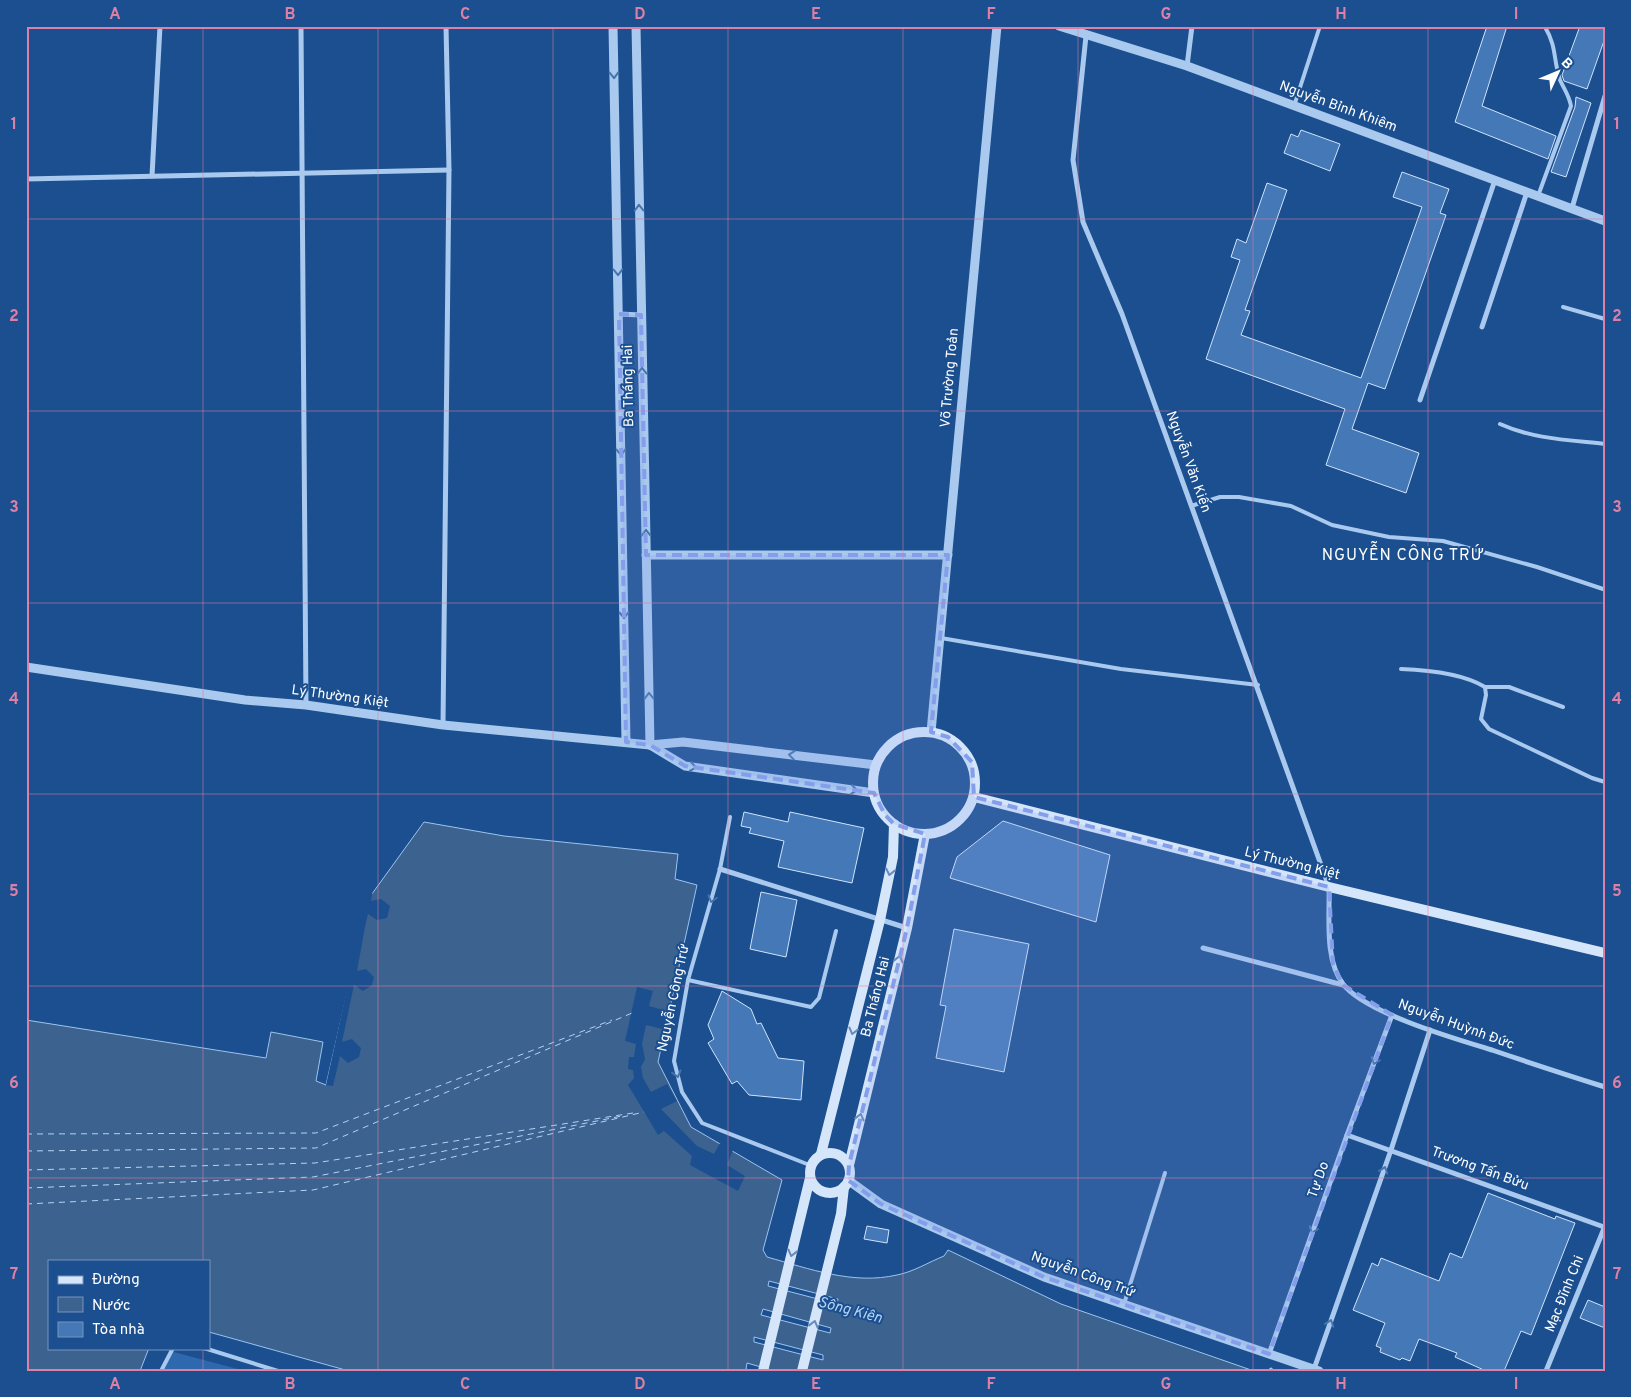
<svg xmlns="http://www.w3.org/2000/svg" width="1631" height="1397" viewBox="0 0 1631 1397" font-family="Overpass,sans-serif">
<rect width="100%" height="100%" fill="#1b4f8f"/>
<!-- green -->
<polygon fill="#2e69ad" points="170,1351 245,1371 163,1371"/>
<!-- water -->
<path fill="#3c6290" stroke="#9cc4f0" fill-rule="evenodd" d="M424,822l80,14 174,18 -3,25 22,6 -39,177 33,65 91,53 -19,70 4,7c43,12 86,28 130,18 16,-3 32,-13 47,-19l4,-6 113,54 193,67h-479l-28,-8 -1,6 7,2h-404l-140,-39v-71h-160v87h100l-9,23h-114v-351l240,38 5,-26 52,10 -7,39 10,4 43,-187zM769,1281l69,18 -1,5 -69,-18zM763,1309l68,19 -1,5 -69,-18zM754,1337l69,18v5l-69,-18z"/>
<!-- pier -->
<g fill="#1b4f8f">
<polygon points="373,889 371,901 381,899 390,906 387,918 377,920 368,914 365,927 357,971 366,969 374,977 372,985 363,991 354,985 342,1042 352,1039 361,1048 359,1057 348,1063 340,1056 333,1086 326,1085 367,898"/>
<polygon points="637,987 653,991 649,1006 670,1012 666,1030 646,1025 642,1044 645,1059 641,1067 643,1078 651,1092 667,1084 677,1101 661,1109 697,1146 714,1154 720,1143 733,1150 727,1165 745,1176 738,1191 690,1165 692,1156 664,1131 658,1135 628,1085 634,1078 633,1070 628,1069 629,1057 634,1057 636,1044 625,1041"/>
</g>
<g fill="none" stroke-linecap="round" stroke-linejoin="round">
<!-- ferry -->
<g stroke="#b5d3f5" stroke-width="1" stroke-dasharray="6 5" stroke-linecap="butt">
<polyline points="26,1134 316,1133 612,1020"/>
<polyline points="26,1151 316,1148 632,1013"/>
<polyline points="26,1170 315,1163 633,1113"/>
<polyline points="26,1188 313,1177 622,1116"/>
<polyline points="26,1204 313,1190 644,1112"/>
</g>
</g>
<!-- building -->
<g fill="#4478b7" stroke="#cfe3fa">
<polygon points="1487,26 1507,26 1482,106 1556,136 1548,159 1455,122"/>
<polygon points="1580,26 1605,26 1605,38 1587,89 1564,81 1562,75"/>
<polygon points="1576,97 1591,103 1566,177 1551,172 1575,107"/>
<polygon points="1301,130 1340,144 1330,171 1284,153 1291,134 1298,137"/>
<polygon points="1402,172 1449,189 1440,213 1446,215 1385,389 1368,383 1352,429 1419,453 1406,493 1326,465 1345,409 1206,359 1240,260 1231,257 1237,239 1246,243 1267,183 1287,190 1245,310 1250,311 1241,335 1361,378 1422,207 1393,197"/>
<polygon points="744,812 788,822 790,812 864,828 852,883 778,867 784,841 749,833 751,828 741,826"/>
<polygon points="1003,821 1110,855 1096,922 950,878 957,857"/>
<polygon points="761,892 797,900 786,957 750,949"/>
<polygon points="954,929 1029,944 1004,1072 936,1058 946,1006 940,1005"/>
<polygon points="722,991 751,1009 757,1024 761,1023 778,1058 804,1061 801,1100 749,1095 737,1081 732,1084 708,1043 714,1039 708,1025"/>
<polygon points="1488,1193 1555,1219 1556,1216 1575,1223 1531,1335 1521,1331 1504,1371 1486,1371 1455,1357 1457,1353 1419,1339 1410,1361 1402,1358 1400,1360 1380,1352 1381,1348 1376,1346 1385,1323 1353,1310 1372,1263 1378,1266 1381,1258 1439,1281 1450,1253 1462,1258"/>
<polygon points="867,1226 889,1230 887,1243 864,1239"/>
<polygon points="1588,1300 1605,1307 1605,1328 1580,1318"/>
</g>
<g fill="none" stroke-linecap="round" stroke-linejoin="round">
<!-- service -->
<g stroke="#a9c9ee" stroke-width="4">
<polyline points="1294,106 1320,26"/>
<path d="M1538,196l33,-90c-2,-11 -7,-17 -11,-26 -7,-21 -3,-33 -15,-53"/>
<polyline points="1563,307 1605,319"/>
<path d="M1500,424c33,15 69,16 105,20"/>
<polyline points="1191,506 1220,497 1239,497 1291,506 1332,525 1389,537 1443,541 1537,567 1603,589"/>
<polyline points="941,638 1121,669 1258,685"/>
<path d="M1401,669c27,1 61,4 84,18l1,8 -5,24 8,10 103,49 13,4"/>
<polyline points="1485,687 1509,687 1563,707"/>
<polyline points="730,817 720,869 688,980 674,1061 682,1092 702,1123 812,1166"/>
<polyline points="688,980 811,1007 819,998 836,931"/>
<polyline points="1124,1304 1165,1173"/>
<polyline points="204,1348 278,1371"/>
<polyline points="161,1371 173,1348"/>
</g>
<!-- pedestrian -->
<polyline stroke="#a9c9ee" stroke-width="4.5" points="1270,1371 1271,1370"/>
<!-- minor -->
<g stroke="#a9c9ee" stroke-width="5">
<polyline points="301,26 306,705"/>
<path d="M1086,36l-13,124 10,62 39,92 207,573c1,30 -5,72 14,97 22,29 113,55 149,66 38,13 75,25 113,37"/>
<polyline points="1187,66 1192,26"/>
<polyline points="152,176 160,26"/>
<polyline points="26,179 449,170"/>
<polyline points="1572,208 1605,96"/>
<polyline points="619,314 641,315"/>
<polyline points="1482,327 1527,192"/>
<polyline points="1420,400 1495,180"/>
<polyline points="443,725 449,170 446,26"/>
<polyline points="720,869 907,928"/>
<polyline points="1203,948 1343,985"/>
<polyline points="1347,1135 1604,1227"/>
<polyline points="1269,1354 1347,1135 1392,1015"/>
<polyline points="1314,1369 1391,1150 1430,1030"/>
<polyline points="1546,1371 1605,1226"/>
</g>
<!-- tertiary -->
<g stroke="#a9c9ee" stroke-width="9">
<polyline points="613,26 626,742"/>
<polyline points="636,26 650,745"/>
<polyline points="1059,26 1187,66 1605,221"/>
<polyline points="646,555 948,555"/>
<polyline points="26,667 245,700 306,705 443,725 650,745 683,742 876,765"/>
<polyline points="931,732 997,26"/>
<polyline points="650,745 685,766 874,793"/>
<polyline points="848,1180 881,1204 1044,1277 1319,1371"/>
</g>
<!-- secondary -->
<g stroke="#d6e6fa" stroke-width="10">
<circle cx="924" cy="783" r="51"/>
<polyline points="974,797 1329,887 1605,953"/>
<circle cx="830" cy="1173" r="20"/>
<polyline points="821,1154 880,920 893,857 894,824"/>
<polyline points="849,1165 907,928 925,834"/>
<polyline points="763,1371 810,1178"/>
<polyline points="802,1371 841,1214 844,1187"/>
</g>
</g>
<!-- one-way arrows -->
<defs><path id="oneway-chevron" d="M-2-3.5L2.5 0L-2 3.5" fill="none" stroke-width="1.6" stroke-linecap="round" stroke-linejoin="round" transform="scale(1.25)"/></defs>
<g stroke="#4674ac">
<use href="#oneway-chevron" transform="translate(614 75) rotate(89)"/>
<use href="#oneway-chevron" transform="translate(639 208) rotate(-91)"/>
<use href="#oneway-chevron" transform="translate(618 272) rotate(89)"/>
<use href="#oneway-chevron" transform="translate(642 371) rotate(-91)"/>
<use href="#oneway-chevron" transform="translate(621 452) rotate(89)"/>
<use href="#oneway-chevron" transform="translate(646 533) rotate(-91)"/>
<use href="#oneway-chevron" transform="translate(624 615) rotate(89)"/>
<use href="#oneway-chevron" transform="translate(649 696) rotate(-91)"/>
<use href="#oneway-chevron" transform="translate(792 755) rotate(-173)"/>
<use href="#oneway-chevron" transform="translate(693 767) rotate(9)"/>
<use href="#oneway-chevron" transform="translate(854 790) rotate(8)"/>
<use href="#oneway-chevron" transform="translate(712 899) rotate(106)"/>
<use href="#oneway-chevron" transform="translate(1375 1061) rotate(111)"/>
<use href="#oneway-chevron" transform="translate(677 1074) rotate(75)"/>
<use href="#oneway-chevron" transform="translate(1384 1170) rotate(-71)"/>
<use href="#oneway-chevron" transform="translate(1313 1230) rotate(110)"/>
<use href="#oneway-chevron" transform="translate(1330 1323) rotate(-71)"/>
</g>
<g stroke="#668bba">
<use href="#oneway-chevron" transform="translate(890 872) rotate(102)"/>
<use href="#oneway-chevron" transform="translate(899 959) rotate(-76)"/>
<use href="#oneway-chevron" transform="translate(853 1031) rotate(104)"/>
<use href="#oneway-chevron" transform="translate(860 1117) rotate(-76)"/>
<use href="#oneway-chevron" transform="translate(792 1253) rotate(104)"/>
<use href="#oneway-chevron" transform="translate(814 1324) rotate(-76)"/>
</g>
<!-- marked area -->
<path fill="#839eea" fill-opacity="0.2" stroke="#839eea" stroke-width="4" stroke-dasharray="10 6" stroke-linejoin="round" d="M619,314l22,1 5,240h302l-17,177 17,5 24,25 2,35 355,90 4,78 10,20 49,30 -123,339 -225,-77 -163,-73 -33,-24 1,-15 58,-237 18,-94 -31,-10 -9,-9 -11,-22 -189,-27 -35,-21 -24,-3z"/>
<!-- grid -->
<path fill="none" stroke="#dd80a5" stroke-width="1" stroke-opacity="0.55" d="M203,26v1235M378,26v1345M553,26v1345M728,26v1345M903,26v1345M1078,26v1345M1253,26v1345M1428,26v1345M26,219h1579M26,411h1579M26,603h1579M26,794h1579M26,986h1579M26,1178h1579M203,1348v23"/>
<g text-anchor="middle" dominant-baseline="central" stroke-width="4" stroke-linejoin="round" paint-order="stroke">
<!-- street labels -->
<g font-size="14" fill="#fff" stroke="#1b4f8f">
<text transform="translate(1338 107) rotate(20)">Nguyễn Bỉnh Khiêm</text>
<text transform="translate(950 378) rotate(-85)">Võ Trường Toản</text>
<text transform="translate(629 386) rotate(-91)">Ba Tháng Hai</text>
<text transform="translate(1188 462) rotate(70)">Nguyễn Văn Kiến</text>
<text transform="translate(340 697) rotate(8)">Lý Thường Kiệt</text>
<text transform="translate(1292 864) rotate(14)">Lý Thường Kiệt</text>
<text transform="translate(876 997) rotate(-76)">Ba Tháng Hai</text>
<text transform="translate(674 998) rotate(-78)">Nguyễn Công Trứ</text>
<text transform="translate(1456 1025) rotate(20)">Nguyễn Huỳnh Đức</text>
<text transform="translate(1480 1169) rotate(20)">Trương Tấn Bửu</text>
<text transform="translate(1319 1180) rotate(-70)">Tự Do</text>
<text transform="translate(1083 1275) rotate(20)">Nguyễn Công Trứ</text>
<text transform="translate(1565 1294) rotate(-68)">Mạc Đĩnh Chi</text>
</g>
<!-- water labels -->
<g font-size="15" font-style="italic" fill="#b5d3f5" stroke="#1b4f8f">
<text transform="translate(850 1311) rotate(15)">Sông Kiên</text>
</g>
<!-- quarter labels -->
<g font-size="16" letter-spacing="1" fill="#fff" stroke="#1b4f8f">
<text x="1403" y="556">NGUYỄN CÔNG TRỨ</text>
</g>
</g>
<!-- border -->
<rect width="1631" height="1397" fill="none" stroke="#1b4f8f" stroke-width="55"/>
<!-- legend -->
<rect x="48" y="1260" width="162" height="90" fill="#1b4f8f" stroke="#7695bc"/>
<rect x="58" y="1276" width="25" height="8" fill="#d6e6fa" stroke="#7695bc"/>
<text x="92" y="1284" font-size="15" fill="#ffffff">Đường</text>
<rect x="58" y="1297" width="25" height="15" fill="#3c6290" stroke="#7695bc"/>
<text x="92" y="1310" font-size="15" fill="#ffffff">Nước</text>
<rect x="58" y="1322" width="25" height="15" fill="#4478b7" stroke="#7695bc"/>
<text x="92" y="1334" font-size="15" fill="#ffffff">Tòa nhà</text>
<!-- north arrow -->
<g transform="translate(1558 72) rotate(46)" stroke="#1b4f8f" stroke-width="4" paint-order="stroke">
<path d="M0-4L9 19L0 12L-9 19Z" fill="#ffffff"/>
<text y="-8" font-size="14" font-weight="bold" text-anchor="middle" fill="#ffffff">B</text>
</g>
<rect x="28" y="28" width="1576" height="1342" fill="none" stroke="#dd80a5" stroke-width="2"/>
<g font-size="16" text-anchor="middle" font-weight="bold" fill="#dd80a5">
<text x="115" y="19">A</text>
<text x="290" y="19">B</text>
<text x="465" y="19">C</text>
<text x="640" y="19">D</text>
<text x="816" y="19">E</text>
<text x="991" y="19">F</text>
<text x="1166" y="19">G</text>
<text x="1341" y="19">H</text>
<text x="1516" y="19">I</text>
<text x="14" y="129">1</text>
<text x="1617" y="129">1</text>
<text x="14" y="321">2</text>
<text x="1617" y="321">2</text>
<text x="14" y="512">3</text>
<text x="1617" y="512">3</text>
<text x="14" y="704">4</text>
<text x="1617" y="704">4</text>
<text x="14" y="896">5</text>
<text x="1617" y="896">5</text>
<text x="14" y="1088">6</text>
<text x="1617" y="1088">6</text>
<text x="14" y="1279">7</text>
<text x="1617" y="1279">7</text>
<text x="115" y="1389">A</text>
<text x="290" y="1389">B</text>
<text x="465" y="1389">C</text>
<text x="640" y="1389">D</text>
<text x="816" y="1389">E</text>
<text x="991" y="1389">F</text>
<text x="1166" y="1389">G</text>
<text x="1341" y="1389">H</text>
<text x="1516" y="1389">I</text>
</g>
</svg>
